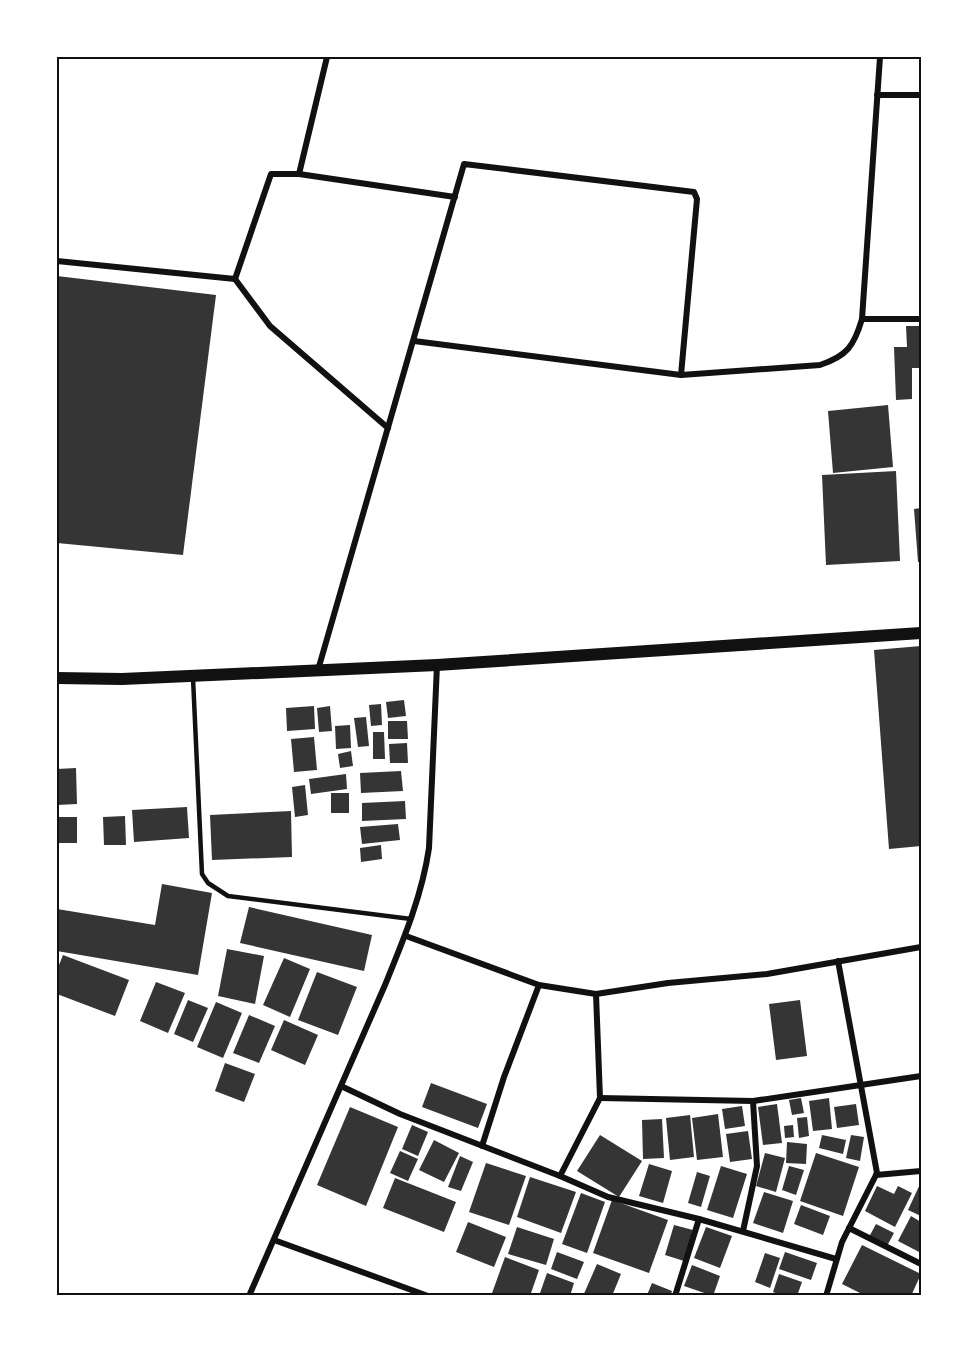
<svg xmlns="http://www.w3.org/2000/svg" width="978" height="1353" viewBox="0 0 978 1353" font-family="'Nunito Sans',sans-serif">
<rect width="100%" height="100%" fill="#fff"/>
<!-- building -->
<g fill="#353535">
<polygon points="57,276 216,295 183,555 57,543"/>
<polygon points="906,326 921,326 921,368 912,368 912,399 896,400 894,347 907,347"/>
<polygon points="888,405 893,467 833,473 828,411"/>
<polygon points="896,471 900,561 826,565 822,475"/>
<polygon points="921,508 921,562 918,562 914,509"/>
<polygon points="921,646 921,846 889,849 874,650"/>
<polygon points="404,700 406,716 388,718 386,702"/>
<polygon points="381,704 382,725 371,726 369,705"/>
<polygon points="314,706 315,729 287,731 286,708"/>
<polygon points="330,706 332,731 319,732 317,708"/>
<polygon points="366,717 369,746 358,747 354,718"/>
<polygon points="388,721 407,721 408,739 388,739"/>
<polygon points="350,725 351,748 336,749 335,726"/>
<polygon points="373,732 384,732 385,759 373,759"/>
<polygon points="314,737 317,770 294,772 291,739"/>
<polygon points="407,743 408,763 390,763 389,744"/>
<polygon points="351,751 353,766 340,768 338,754"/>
<polygon points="76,768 77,804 57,805 57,769"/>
<polygon points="401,771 403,791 361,793 360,773"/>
<polygon points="346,774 347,789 311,794 309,779"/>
<polygon points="305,785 308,815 295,817 292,787"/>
<rect x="331" y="793" width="18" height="20"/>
<polygon points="405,801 406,819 362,821 362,803"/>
<polygon points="187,807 189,838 134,842 132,810"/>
<polygon points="291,811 292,857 212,860 210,815"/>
<polygon points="125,816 126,845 104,845 103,817"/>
<rect x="57" y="817" width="20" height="26"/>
<polygon points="398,824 400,840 362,844 360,827"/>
<polygon points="381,845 382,859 361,862 360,848"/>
<polygon points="162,884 212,893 198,975 57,951 57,909 155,925"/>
<polygon points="249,907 372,935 364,971 240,943"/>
<polygon points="227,949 264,956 255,1004 218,996"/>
<polygon points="63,955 129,980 115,1016 57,994 57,970"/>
<polygon points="284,958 310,969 290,1017 263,1005"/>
<polygon points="317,972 357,987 338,1035 298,1020"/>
<polygon points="156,982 185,993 168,1033 140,1021"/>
<polygon points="188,1000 208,1008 193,1042 174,1034"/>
<polygon points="800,1000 807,1056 776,1060 769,1004"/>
<polygon points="216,1002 242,1013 223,1058 197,1047"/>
<polygon points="249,1015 275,1026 259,1063 233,1053"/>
<polygon points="284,1020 318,1035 305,1065 271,1050"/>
<polygon points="225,1063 255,1074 244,1102 215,1091"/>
<polygon points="431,1083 487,1104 478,1128 422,1107"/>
<polygon points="801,1098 804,1113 792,1115 789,1100"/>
<polygon points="829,1098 832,1129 813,1131 809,1101"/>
<polygon points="777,1104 782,1143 763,1145 758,1107"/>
<polygon points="856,1104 859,1125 837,1128 834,1107"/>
<polygon points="742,1106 745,1126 725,1129 722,1109"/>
<polygon points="350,1107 398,1127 366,1206 317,1185"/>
<polygon points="718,1114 723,1157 697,1160 692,1118"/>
<polygon points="690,1115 694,1157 670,1160 666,1118"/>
<polygon points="807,1117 809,1136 799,1138 797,1118"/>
<polygon points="662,1119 664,1158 643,1159 642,1120"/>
<polygon points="412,1125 428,1132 418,1156 402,1149"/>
<polygon points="793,1125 794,1137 785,1138 784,1126"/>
<polygon points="748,1131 752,1159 730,1162 726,1134"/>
<polygon points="600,1135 642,1161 619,1197 577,1171"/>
<polygon points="822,1135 846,1140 843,1154 819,1148"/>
<polygon points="851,1135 864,1137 860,1161 846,1158"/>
<polygon points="434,1140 459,1153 444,1182 419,1170"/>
<polygon points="787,1142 807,1144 806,1164 786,1163"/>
<polygon points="400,1151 418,1159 408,1181 390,1173"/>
<polygon points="765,1153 785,1158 776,1192 756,1186"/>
<polygon points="816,1153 859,1167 843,1216 800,1201"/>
<polygon points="460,1156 473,1162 461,1191 448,1187"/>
<polygon points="486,1163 526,1176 509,1225 469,1212"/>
<polygon points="649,1164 672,1171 663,1203 639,1196"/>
<polygon points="721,1166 747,1174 733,1218 707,1210"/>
<polygon points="789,1166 804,1170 796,1195 782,1190"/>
<polygon points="697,1172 710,1176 701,1207 688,1203"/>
<polygon points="530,1177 576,1192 561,1233 517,1217"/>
<polygon points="395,1178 456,1202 444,1232 383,1208"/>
<polygon points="921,1182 921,1216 908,1210"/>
<polygon points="877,1186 894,1194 898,1186 912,1193 895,1227 865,1211"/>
<polygon points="764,1192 793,1201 783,1233 753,1223"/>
<polygon points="581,1193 605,1202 587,1253 562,1244"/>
<polygon points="612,1200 668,1220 649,1273 593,1253"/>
<polygon points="801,1205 830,1216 823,1235 794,1224"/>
<polygon points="911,1216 921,1222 921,1253 898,1241"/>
<polygon points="468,1222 506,1237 494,1267 456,1252"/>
<polygon points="876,1224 894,1233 887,1246 869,1237"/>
<polygon points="674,1225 693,1230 684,1261 665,1255"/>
<polygon points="517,1227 554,1239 546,1265 508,1254"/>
<polygon points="706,1227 732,1236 720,1268 694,1258"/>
<polygon points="862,1245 921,1274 911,1296 866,1296 842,1284"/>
<polygon points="557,1252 584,1262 577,1279 551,1269"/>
<polygon points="785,1252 817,1263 811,1280 779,1269"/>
<polygon points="765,1253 780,1258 770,1288 755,1282"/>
<polygon points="505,1257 539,1270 530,1296 491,1296"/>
<polygon points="597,1264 621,1274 612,1296 583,1296"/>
<polygon points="692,1265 720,1276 713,1296 684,1286"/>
<polygon points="547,1273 574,1283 570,1296 539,1296"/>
<polygon points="779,1274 802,1282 797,1296 783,1296 773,1292"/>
<polygon points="652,1283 672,1291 670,1296 647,1295"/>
</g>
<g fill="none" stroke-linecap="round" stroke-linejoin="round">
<!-- service -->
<polyline stroke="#111" stroke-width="4.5" points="193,678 202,874 208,883 228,896 411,919"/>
<!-- minor -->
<g stroke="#111" stroke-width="6">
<polyline points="877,95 921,95"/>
<polyline points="299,174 327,57"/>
<polyline points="57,261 235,279 271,174 299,174 455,197"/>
<polyline points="235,279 270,326 388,428"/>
<polyline points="862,319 921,319"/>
<path d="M414,341l267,34 139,-10c27,-9 34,-19 42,-46l18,-262"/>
<polyline points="318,670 464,164 694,192 697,199 681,375"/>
<polyline points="406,936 539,985 596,994 668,983 767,974 921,947"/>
<polyline points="341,1086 400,1114 560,1176 608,1197 699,1219 836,1259"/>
<polyline points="600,1098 753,1101 921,1076"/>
<polyline points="482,1146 504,1077 539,985"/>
<polyline points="876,1175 921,1171"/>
<polyline points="560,1176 600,1098 596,994"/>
<polyline points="849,1228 921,1264"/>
<polyline points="743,1231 757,1166 753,1101"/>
<polyline points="274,1240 428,1296"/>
<path d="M249,1296l136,-311c18,-44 37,-89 44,-137l8,-183"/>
<polyline points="675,1296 699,1219"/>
<polyline points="826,1296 842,1242 877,1173 838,961"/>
</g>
<!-- secondary -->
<polyline stroke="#111" stroke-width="12" points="57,678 122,679 437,665 921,633"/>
</g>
<!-- border -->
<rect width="978" height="1353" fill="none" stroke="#ffffff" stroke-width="117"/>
<rect x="58" y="58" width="862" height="1236" fill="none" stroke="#111" stroke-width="2"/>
</svg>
